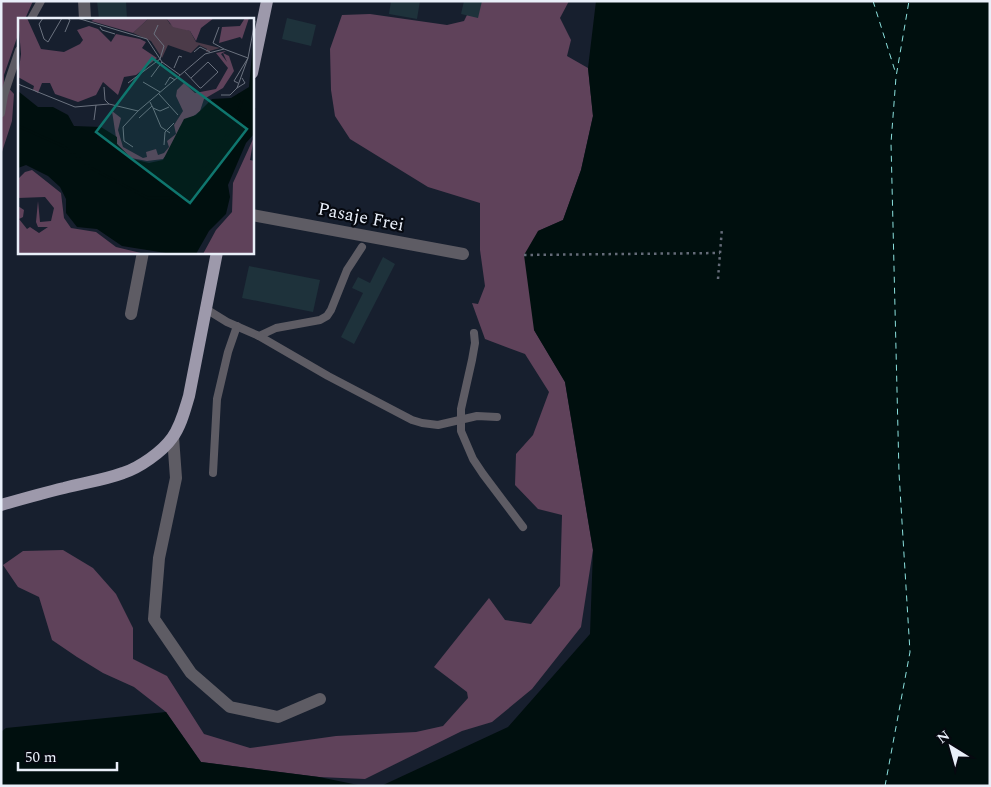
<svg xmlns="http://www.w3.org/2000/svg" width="991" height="787" viewBox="0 0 991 787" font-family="Spectral,serif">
<rect width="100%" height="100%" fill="#171f2e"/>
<!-- forest -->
<g fill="#5f425a">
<polygon points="1,1 33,1 25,19 19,19 19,32 4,75 4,83 14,94 12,121 1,155"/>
<polygon points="474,1 569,1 560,18 571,40 567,56 588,68 593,116 581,170 563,220 538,231 534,330 565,382 593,550 581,627 532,689 492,722 462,731 365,779 319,777 201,762 166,712 134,687 103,673 77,657 52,640 39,597 18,587 3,565 23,551 63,550 93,568 116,594 133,628 133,659 167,676 204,734 250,748 336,736 416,732 443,726 468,698 467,692 434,667 489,598 505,620 531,624 560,586 562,515 538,509 515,485 516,454 533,435 549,392 525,354 485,339 472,303 478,304 485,286 480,250 480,203 428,187 350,139 335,116 331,90 330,49 342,15 370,14 447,25 464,21"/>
</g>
<!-- water -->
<g fill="#000f0e">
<polygon points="596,1 990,1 990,786 381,786 508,727 590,634 593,550 565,382 534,330 524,255 538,231 563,220 581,170 593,116 588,68"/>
<polygon points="166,712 201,762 319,777 363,786 1,786 1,732 6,728"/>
</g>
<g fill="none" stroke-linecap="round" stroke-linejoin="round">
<!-- ferry -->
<g stroke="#8be1de" stroke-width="1" stroke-dasharray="6 5" stroke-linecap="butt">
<polyline points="873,1 896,74"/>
<polyline points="885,786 910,652 899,473 891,143 896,77 909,1"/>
</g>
</g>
<!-- building -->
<g fill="#1e323b">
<polygon points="97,1 126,1 127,19 99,19"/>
<polygon points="391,1 420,1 417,19 389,14"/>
<polygon points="464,1 482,1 478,18 461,14"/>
<polygon points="287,18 316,25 311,46 282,39"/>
<polygon points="383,257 395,264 354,344 341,337 363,293 352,288 358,277 370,283"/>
<polygon points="249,266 320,280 313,312 242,298"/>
</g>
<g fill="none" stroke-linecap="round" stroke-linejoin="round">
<!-- path -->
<g stroke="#646b78" stroke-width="2.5" stroke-dasharray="2.5 4" stroke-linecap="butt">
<polyline points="524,255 720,253"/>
<polyline points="718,279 722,228"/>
</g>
<!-- service -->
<g stroke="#5e5c64" stroke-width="8">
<polyline points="31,19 41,1"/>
<polyline points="1,113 4,95 19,50"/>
<polyline points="206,309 227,322 259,336 276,328 320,320 327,316 331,310 347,270 362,247"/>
<polyline points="474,333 475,343 472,360 461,409 461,431 473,459 483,474 523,527"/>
<polyline points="259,336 328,376 412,420 422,423 438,425 477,416 497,417"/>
<polyline points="213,473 217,399 228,352 237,326"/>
</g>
<!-- minor -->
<g stroke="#5e5c64" stroke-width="12">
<polyline points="84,1 85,19"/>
<polyline points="252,215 463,254"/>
<polyline points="131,314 143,252"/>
<polyline points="173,437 176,478 159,558 154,619 191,673 230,707 278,717 320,699"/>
</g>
<!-- primary -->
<g stroke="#9d99ab" stroke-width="12">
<polyline points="252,73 267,1"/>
<path d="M1,505c21,-6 42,-12 63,-17 19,-5 40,-8 59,-15 16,-5 39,-21 49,-35 9,-12 13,-29 17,-42l28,-144"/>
</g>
</g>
<g text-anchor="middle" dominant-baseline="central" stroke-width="4.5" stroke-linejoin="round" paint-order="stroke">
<!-- street labels -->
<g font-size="18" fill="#e9eff9" stroke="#060910">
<text transform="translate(361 217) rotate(11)">Pasaje Frei</text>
</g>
</g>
<!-- overview -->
<g transform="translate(18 18)">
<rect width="236" height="236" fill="#171f2e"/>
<path d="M131,0h17l4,6 20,7 6,11 24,6 -14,4 1,-3 -8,-4 -8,8 -23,-8 -6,13 -11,-17 -18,-8z" fill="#4c3b49"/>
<path d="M0,0h9l14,31 23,3 16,-8 3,-4 -6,-10 12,-4 9,3 13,13 5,-8 24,5 6,3 -4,6 15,10 -21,17 -12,2 -6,18 -15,-13 -7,13 -18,7 -23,-8 -5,-11h-8l-4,10 -5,-3 1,-4 -16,-9 3,-23zM79,0h52l-16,15 -42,-12zM148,0h48l-13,10 -5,13 -6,-10 -17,-4zM227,0h4l-7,21 -2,-2 -21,6 3,-16 18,-1zM208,33l-5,3 6,8 -4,-9 6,3 5,15 -11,17 -19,11 -4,12 -20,16 -11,25 -6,7 -16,2 -16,-3 -14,-14 -5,-33 9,7 -3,12 5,17 20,11 4,-1 -1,-5 10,-3 2,6 6,-2 5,-6 -2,-6 9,-7 -2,-9 9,-14 -7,-15 1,-6 7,-7 11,10 21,-4 12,-21 -12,-15zM236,119l-4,23 5,1 -1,93h-51l13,-24 16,-18 1,-29zM14,152l29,23 3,25 7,10 25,4 20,15 29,7h-126l-1,-48 6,4 -1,7 -4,2 8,10 3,-2 9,6 9,-6h-10l-2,-5 2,-21 2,21 11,-1 3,-13 -9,-11 -27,1v-19l7,-7z" fill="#5f425a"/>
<path d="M236,14v102l-8,9 -18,42 2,12 -4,17 -17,17 -13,23h-24l-50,-8 -25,-17 -20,-2 -11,-14v-14l-6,-12 -12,-11 -22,-11 -8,3v-77l20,16h15l15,8 6,11 27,1 16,10v7l15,15 17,4 14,-3 21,-41 12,-4 16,-16 19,-1 18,-11z" fill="#000f0e"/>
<path fill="none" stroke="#000f0e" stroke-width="2.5" d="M0,108l45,20 28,22 57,30h20l12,-2 12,-11 35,-50 28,-27M215,110l9,-28 -4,-6"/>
<path fill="none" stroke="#6b727f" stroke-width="1" d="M25,0l-4,6 5,15 4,3 14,-24M59,0l70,21 15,23 18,13M82,9l2,3 13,4M201,9l-6,16 11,6M47,14l5,-12 -3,-2M176,34l6,-5 10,5M156,50l5,-12 3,1M166,53l16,17h1l17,-16 -10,-10 -17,16M133,59l11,-15M125,64l17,10M110,65l32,-24 4,-13 -10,-12 4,-9M220,65l-4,-2 14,-23M0,66l57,23 34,-3 29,7 67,-57 19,-5 24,9 7,-37M147,67l5,-8 5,3M86,69l1,13 4,4M219,70l8,-5 -3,-5M141,76l19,21M203,77h9l7,-7 11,-30M132,84l3,6 7,3 9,-4M135,90l8,19 9,6M121,100l13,-12M76,102l2,-15M146,127l1,-13 9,-9M115,129l-9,-6 -1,-14 15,-16"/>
<path fill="#0f766e" fill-opacity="0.15" stroke="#0f766e" stroke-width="2.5" d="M134,40l95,71 -57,74 -94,-71z"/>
<rect width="236" height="236" fill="none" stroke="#e9eff9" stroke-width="2.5"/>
</g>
<!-- border -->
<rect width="991" height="787" fill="none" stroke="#e9eff9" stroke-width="5"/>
<!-- north arrow -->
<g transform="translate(951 747) rotate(323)" stroke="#060910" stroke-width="4" paint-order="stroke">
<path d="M0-4L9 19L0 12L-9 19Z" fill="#e9eff9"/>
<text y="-8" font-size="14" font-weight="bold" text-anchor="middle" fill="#e9eff9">N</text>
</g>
<!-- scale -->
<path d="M18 762v8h99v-8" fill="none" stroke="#e9eff9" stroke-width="2.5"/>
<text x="25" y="762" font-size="15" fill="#e9eff9" stroke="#060910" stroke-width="4" paint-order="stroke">50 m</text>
</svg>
